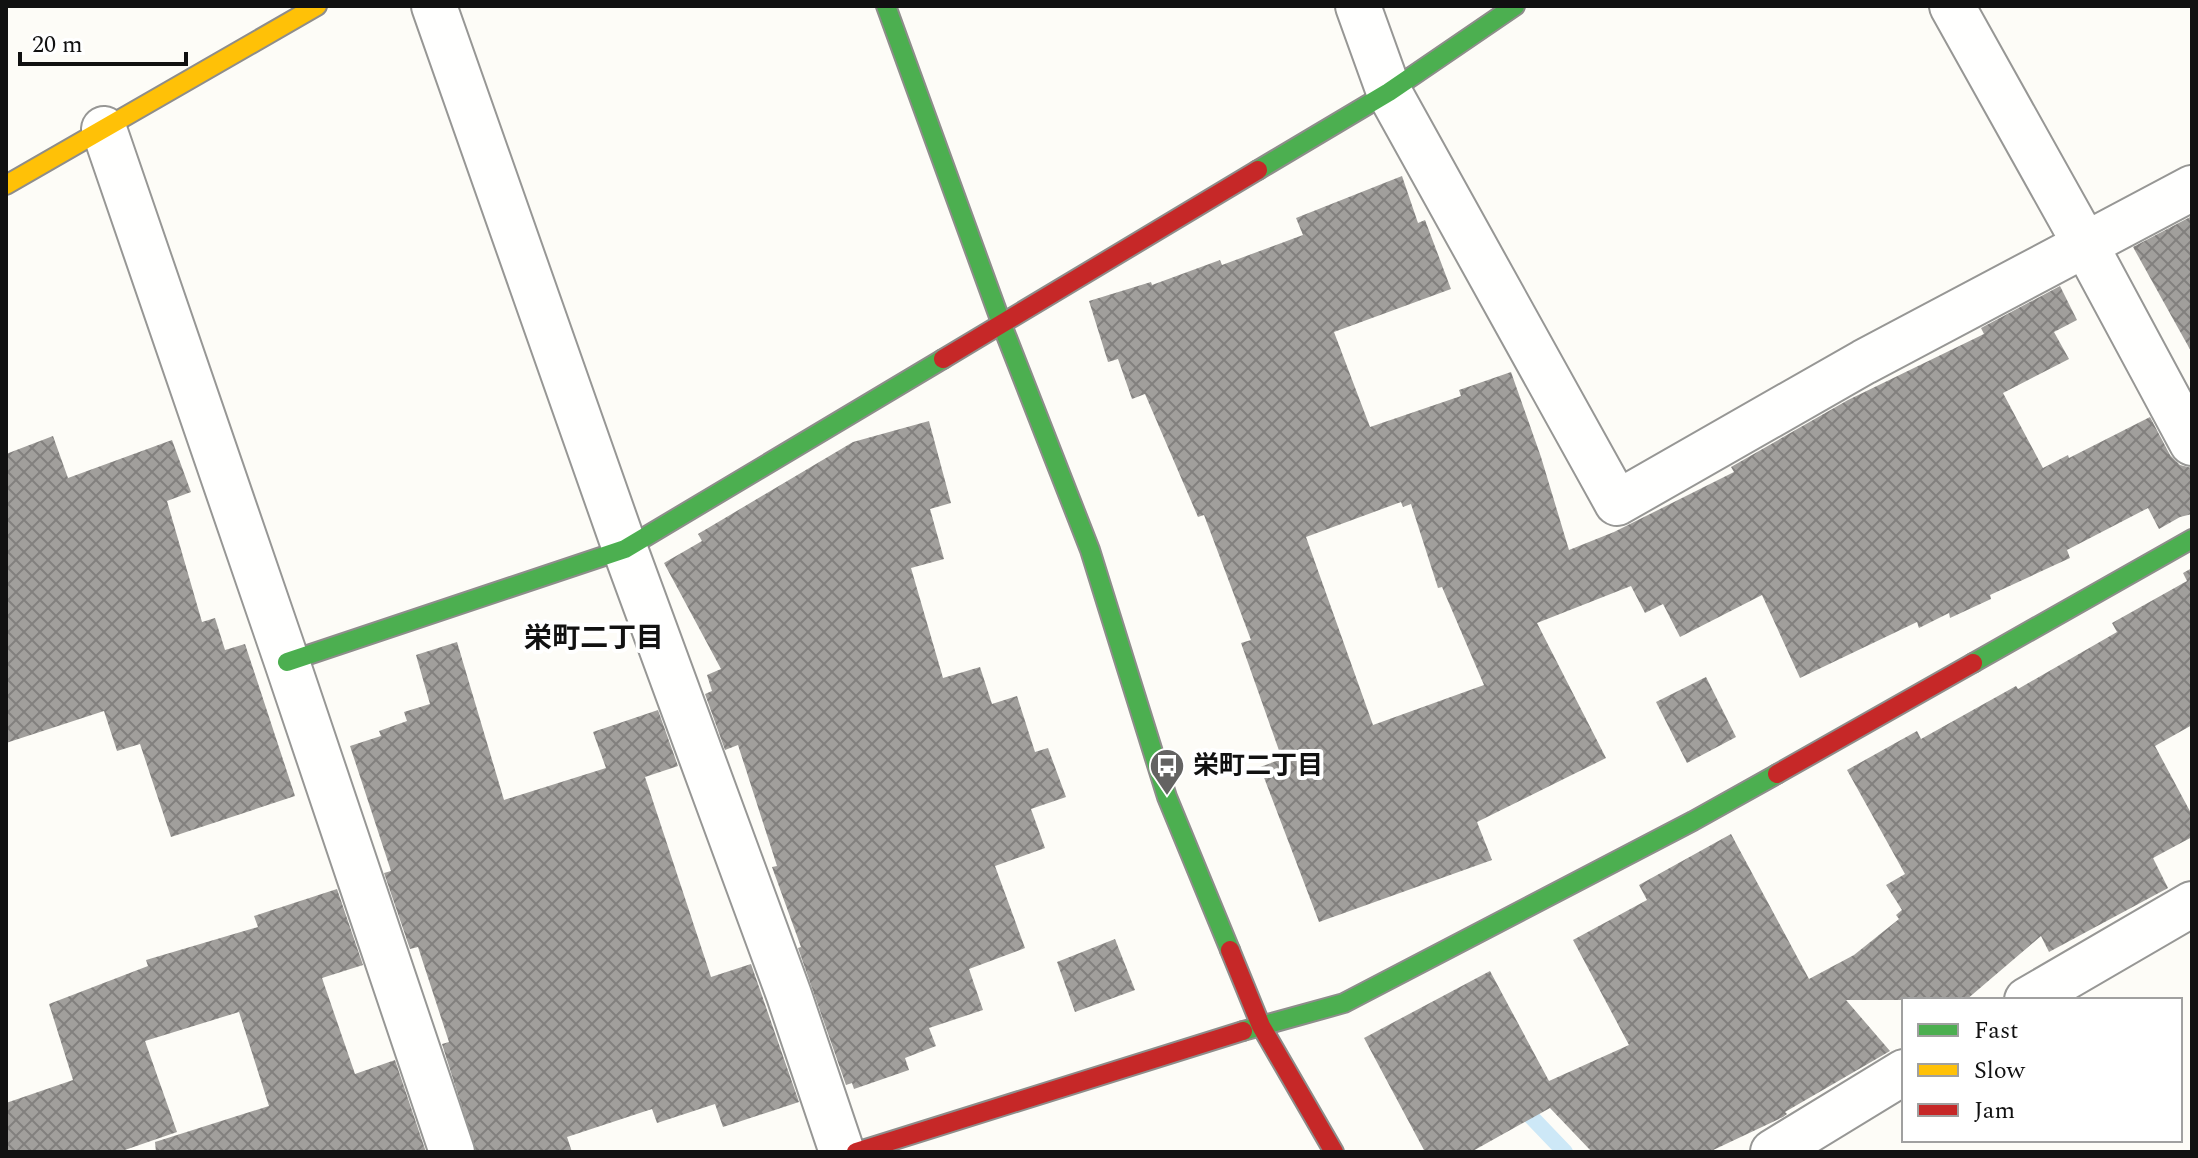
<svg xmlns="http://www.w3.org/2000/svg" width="2198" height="1158" viewBox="0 0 2198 1158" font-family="Spectral,'Noto Sans JP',serif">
<defs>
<pattern id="building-cross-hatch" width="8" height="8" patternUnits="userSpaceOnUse" patternTransform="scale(2)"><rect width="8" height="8" fill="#a19f9c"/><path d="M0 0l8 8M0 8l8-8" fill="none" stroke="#82807e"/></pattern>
</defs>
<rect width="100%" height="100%" fill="#fdfcf7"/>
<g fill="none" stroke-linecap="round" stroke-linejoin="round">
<!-- stream -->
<polyline stroke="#cde8f7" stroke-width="16" points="1517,1102 1565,1152"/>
</g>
<!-- building -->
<g fill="url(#building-cross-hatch)" fill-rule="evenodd">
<path d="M1402,176l16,47 7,-3 26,69 -117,43 36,95 91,-31 -2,-6 52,-18 30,85 28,93 45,-18 120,-60 -3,-5 117,-67 136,-66 -3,-6 79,-42 17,34 -23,12 15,27 -66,34 40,75 25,-13 1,3 81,-41 20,38 10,10 12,3v46l-12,3 -21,12 -11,-21 -81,42 3,8 -80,37 1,4 -41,19 -1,-5 -30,15 -2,-6 -117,56 -38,-83 -82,42 -17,-33 -18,9 -14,-27 -94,37 69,135 -129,64 15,38 -173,62 -59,-155 22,-8 -41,-116 10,-3 -47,-125 -6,2 -53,-123 -13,5 -14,-40 -10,3 -19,-61 62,-19 1,3 68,-25 2,5 81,-30 -7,-17zM1401,502l2,5 8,-3 27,84 4,-1 42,98 -111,40 -67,-188z"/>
<polygon points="2192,216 2192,353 2133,247"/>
<polygon points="929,421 951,503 930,509 944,559 911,568 943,678 980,667 992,704 1017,696 1035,752 1048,748 1066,797 1031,809 1045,848 995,866 1025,948 969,969 983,1010 929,1028 936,1046 905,1058 909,1070 854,1089 852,1083 846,1085 798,948 801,947 772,867 777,866 738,745 725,750 705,694 712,691 707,675 721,669 664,563 702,541 698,534 853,442"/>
<polygon points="53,436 68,478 172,440 191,492 167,501 202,622 215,618 225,650 245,644 295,796 171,837 140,744 117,751 104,711 6,743 6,454"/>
<polygon points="2192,568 2192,725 2155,746 2192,815 2192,837 2153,858 2168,888 2049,952 2041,936 1966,1000 1846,1000 1890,1051 1785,1112 1787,1114 1783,1117 1709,1152 1592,1152 1550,1108 1471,1152 1425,1152 1364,1038 1490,971 1549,1081 1629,1045 1573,940 1647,900 1639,885 1731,834 1809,979 1854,955 1899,919 1896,915 1902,910 1886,885 1905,874 1847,770 1917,731 1921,739 2016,686 2018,689 2117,632 2112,623 2187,581 2183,573"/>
<polygon points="457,642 504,800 606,768 593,732 658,710 678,766 645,777 711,977 751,964 799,1102 723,1127 715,1104 657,1123 652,1109 567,1137 572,1152 476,1152 442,1044 449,1042 418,947 410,949 384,873 391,871 350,746 381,736 379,731 407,721 404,712 430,704 416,655"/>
<polygon points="1706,677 1736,737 1687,763 1656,702"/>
<polygon points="337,889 363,965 322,978 355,1074 395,1060 426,1152 156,1152 155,1142 269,1106 239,1012 145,1041 177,1132 119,1152 6,1152 6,1103 73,1080 49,1004 148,966 146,960 258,927 254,916"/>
<polygon points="1115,939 1135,990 1075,1012 1057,962"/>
</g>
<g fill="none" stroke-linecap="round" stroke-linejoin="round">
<defs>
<g id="street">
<polyline points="434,6 625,549 789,995 842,1152"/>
<polyline points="1358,6 1389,92 1617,503 1864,362 2192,188"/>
<polyline points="1952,6 2085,244 2192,443"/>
<polyline points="104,129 287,662 452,1152"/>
<polyline points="2027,1000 2192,904"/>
<polyline points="1773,1152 1904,1072"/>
</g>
<g id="fast">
<polyline points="886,6 1002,325 1090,550 1167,797 1230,950"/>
<polyline points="1258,170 1389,92 1515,6"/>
<polyline points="287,662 625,549 943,359"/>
<polyline points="1973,663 2192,539"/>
<polyline points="1243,1031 1344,1003 1693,821 1777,774"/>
</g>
<polyline id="slow" points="6,185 317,6"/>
<g id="jam">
<polyline points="943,359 1258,170"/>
<polyline points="1777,774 1973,663"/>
<polyline points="1230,950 1261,1026 1334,1152"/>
<polyline points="856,1152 1243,1031"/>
</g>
</defs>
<!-- street casing -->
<use href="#street" stroke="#979795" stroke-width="48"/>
<!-- fast casing -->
<use href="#fast" stroke="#8e8d8b" stroke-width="22"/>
<!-- slow casing -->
<use href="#slow" stroke="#8e8d8b" stroke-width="22"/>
<!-- jam casing -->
<use href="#jam" stroke="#8e8d8b" stroke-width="22"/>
<!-- street -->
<use href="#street" stroke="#fffffe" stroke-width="44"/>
<!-- fast -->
<use href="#fast" stroke="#4caf50" stroke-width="18"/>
<!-- slow -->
<use href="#slow" stroke="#ffc107" stroke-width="18"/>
<!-- jam -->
<use href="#jam" stroke="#c62828" stroke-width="18"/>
</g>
<!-- icons -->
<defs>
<symbol id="bus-pin" viewBox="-11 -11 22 30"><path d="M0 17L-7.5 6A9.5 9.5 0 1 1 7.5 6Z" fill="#646362" stroke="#fff"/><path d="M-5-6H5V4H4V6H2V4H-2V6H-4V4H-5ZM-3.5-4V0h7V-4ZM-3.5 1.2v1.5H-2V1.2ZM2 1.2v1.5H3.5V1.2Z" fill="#fff"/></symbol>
</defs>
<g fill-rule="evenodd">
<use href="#bus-pin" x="1147" y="746" width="40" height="54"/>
</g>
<g text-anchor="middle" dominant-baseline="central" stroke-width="8" stroke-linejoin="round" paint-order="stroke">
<!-- poi labels -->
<g font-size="26" font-weight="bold" fill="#111" stroke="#fff" text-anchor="start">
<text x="1193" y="766">栄町二丁目</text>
</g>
<!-- neighbourhood labels -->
<g font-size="28" font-weight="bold" fill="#111" stroke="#fff">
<text x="594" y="638">栄町二丁目</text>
</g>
</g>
<!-- border -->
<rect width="2198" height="1158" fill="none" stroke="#111111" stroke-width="16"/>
<!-- legend -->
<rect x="1902" y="998" width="280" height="144" fill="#ffffff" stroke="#a0a0a0" stroke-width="2"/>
<rect x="1918" y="1024" width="40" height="12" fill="#4caf50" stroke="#a0a0a0" stroke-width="2"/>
<text x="1974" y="1038" font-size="24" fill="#111111">Fast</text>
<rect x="1918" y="1064" width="40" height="12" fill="#ffc107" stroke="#a0a0a0" stroke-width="2"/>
<text x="1974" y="1078" font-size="24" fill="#111111">Slow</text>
<rect x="1918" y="1104" width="40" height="12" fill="#c62828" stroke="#a0a0a0" stroke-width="2"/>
<text x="1974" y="1118" font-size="24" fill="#111111">Jam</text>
<!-- scale -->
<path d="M20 52v12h166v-12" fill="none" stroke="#111111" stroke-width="4"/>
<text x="32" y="52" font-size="24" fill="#111111" stroke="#ffffff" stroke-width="6" paint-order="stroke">20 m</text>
</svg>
